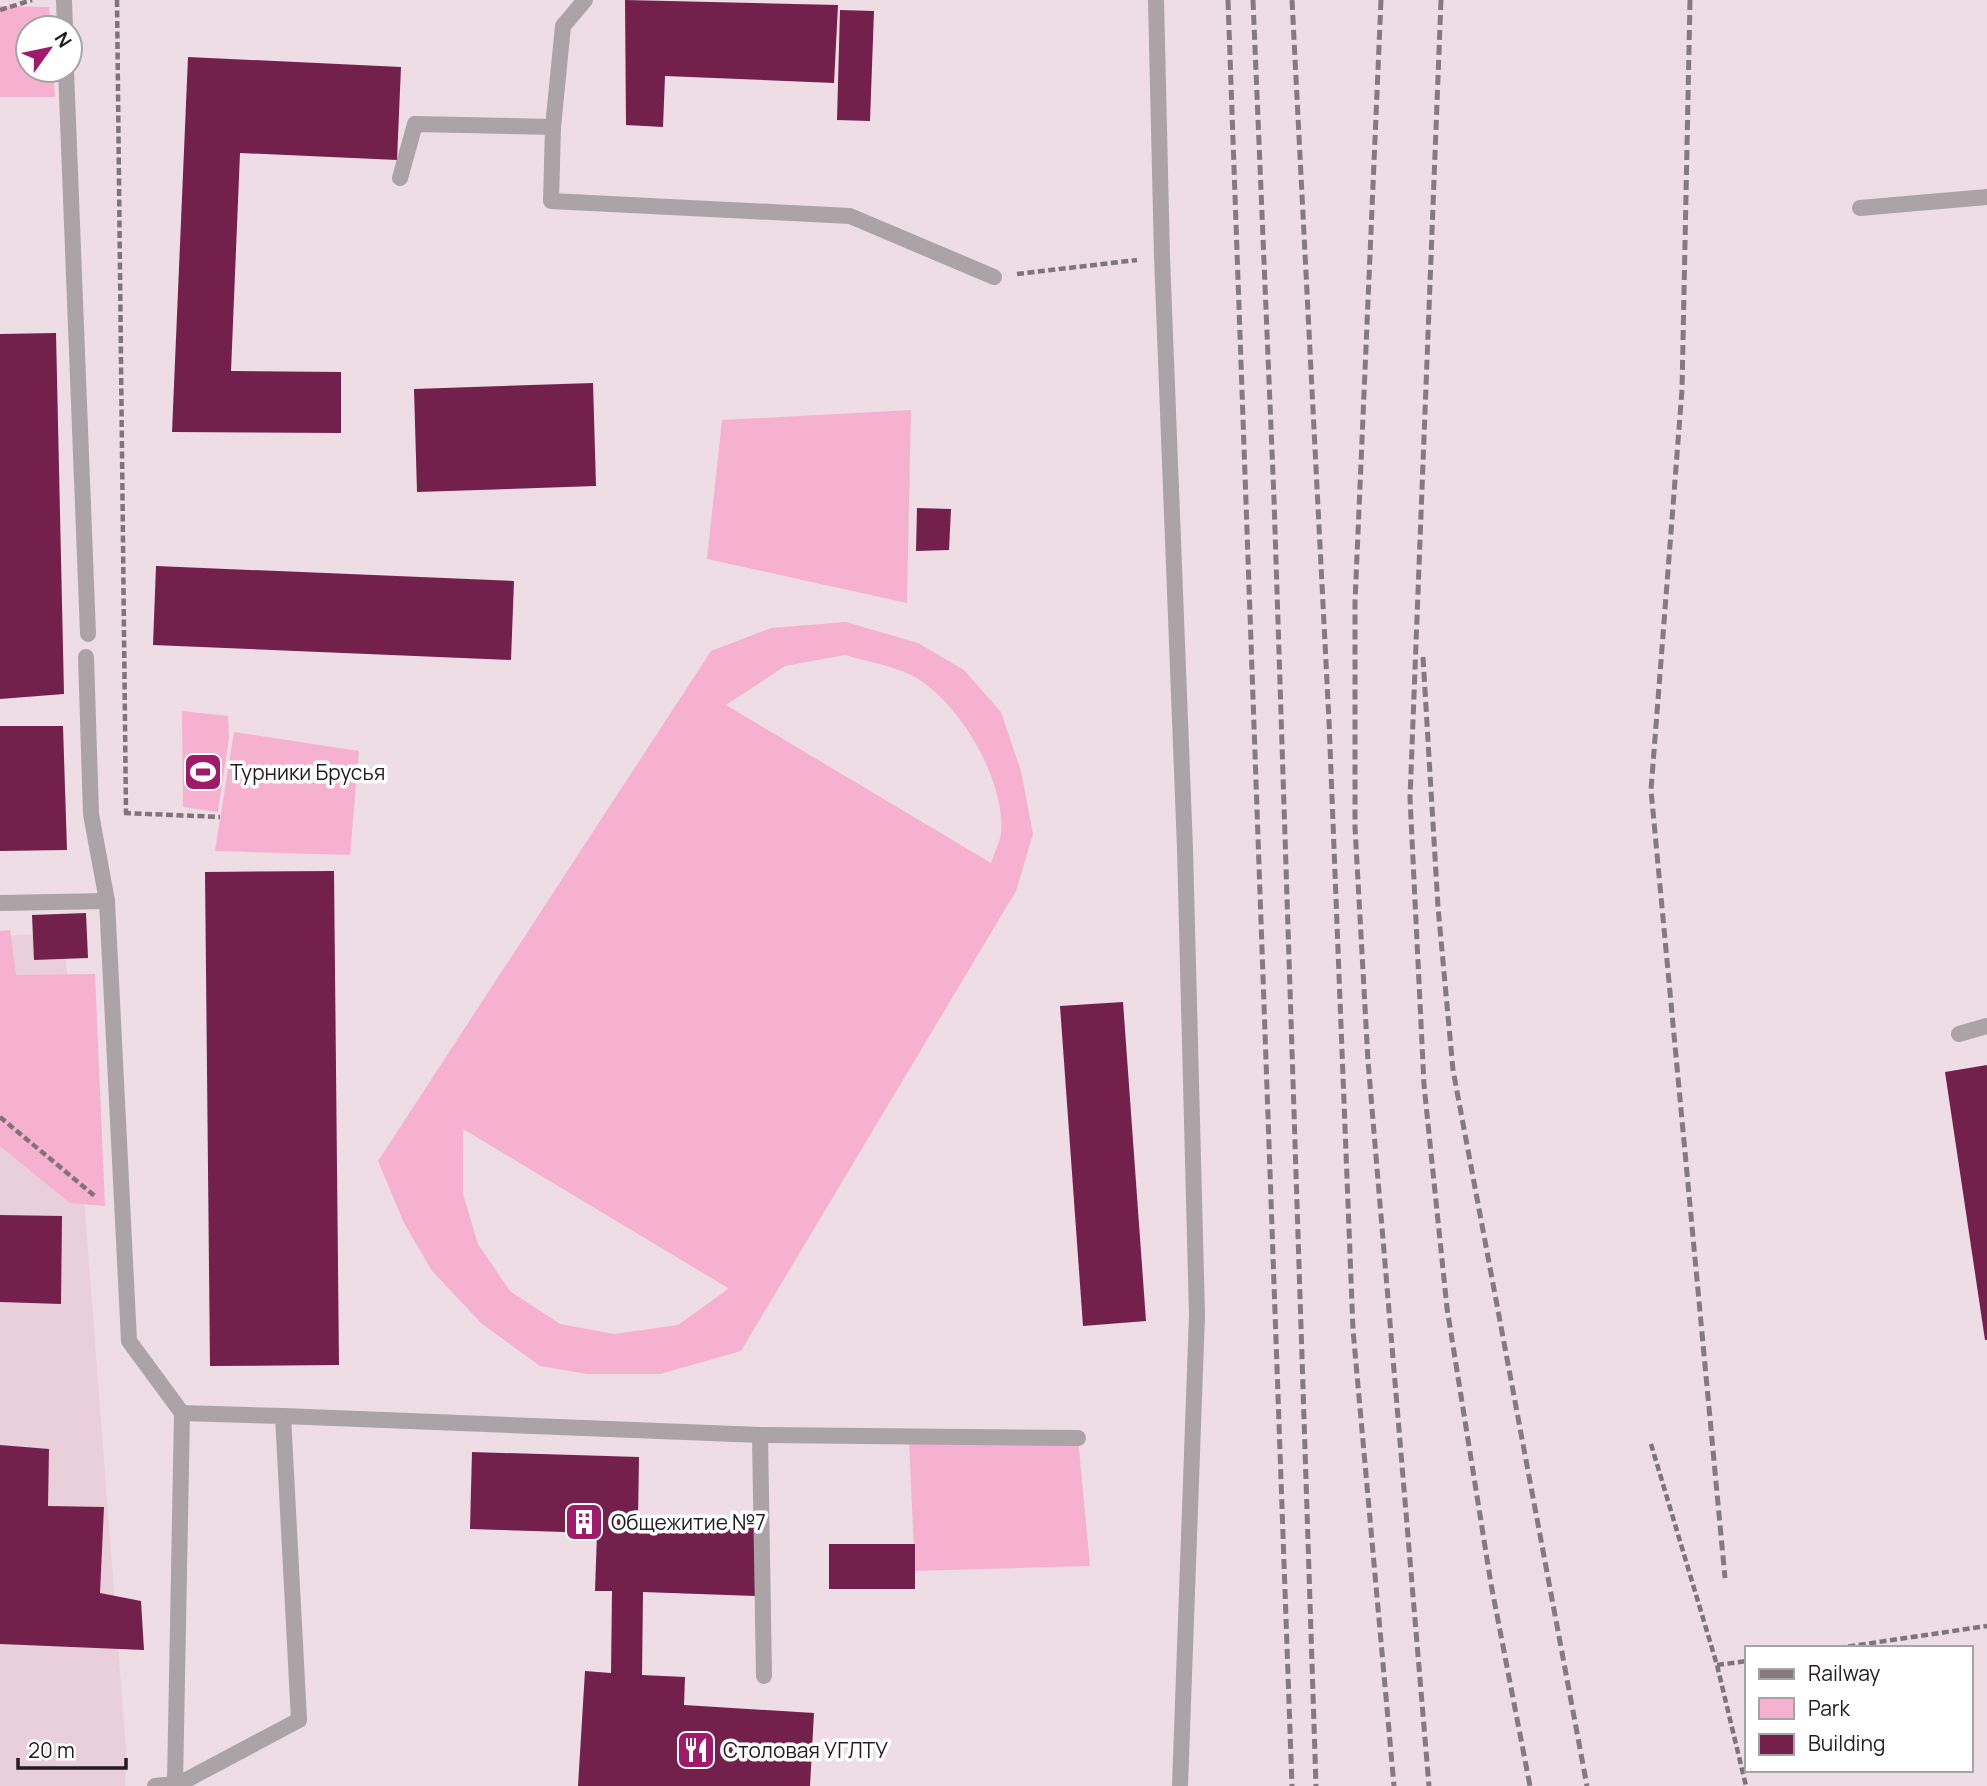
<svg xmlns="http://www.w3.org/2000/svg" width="1987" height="1786" viewBox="0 0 1987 1786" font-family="Manrope,sans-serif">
<rect width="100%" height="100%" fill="#eedde4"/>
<!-- built -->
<polygon fill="#e8cfda" points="64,933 126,1751 125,1786 0,1786 0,936"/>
<!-- green -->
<g fill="#f7b1d0" fill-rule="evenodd">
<polygon points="0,6 49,7 51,28 28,28 28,70 53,70 55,97 0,97"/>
<polygon points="911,410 907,603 707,559 722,420"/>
<path d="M846,622l72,21 46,27 37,42 20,59 12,63 -17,57 -275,460 -81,23h-73l-47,-8 -58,-42 -50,-53 -28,-48 -26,-62 333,-510 60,-23zM845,655c20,6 43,10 62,18 49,22 99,106 94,160 -1,9 -7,21 -10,30l-265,-158 59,-39zM463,1129l265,159v1l-50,36 -64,9 -54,-10 -50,-33 -32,-47 -15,-50z"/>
<polygon points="182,711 228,716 229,738 218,812 183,807"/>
<polygon points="234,732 359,751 350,855 215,851"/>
<polygon points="10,930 16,975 95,974 105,1206 70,1203 0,1146 0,931"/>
<polygon points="1078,1438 1090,1566 915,1571 909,1442"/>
</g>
<!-- building -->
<g fill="#73204d">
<polygon points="625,0 838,5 834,83 665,76 663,127 626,125"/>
<polygon points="840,10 874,11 870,121 837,120"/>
<polygon points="188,57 401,67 397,160 240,153 231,371 341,372 341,433 172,432"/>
<polygon points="56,333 64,694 0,699 0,334"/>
<polygon points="593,383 596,486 417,492 414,389"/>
<polygon points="917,508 951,509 949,550 916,551"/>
<polygon points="156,566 514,581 511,660 153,645"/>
<polygon points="0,726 63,726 67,850 0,851"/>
<polygon points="334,871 339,1365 210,1366 205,872"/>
<polygon points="86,913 88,958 34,960 32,915"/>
<polygon points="1123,1002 1146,1321 1083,1326 1060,1006"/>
<polygon points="1987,1065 1987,1340 1985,1340 1945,1072"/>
<polygon points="0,1215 62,1216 61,1304 0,1302"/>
<polygon points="0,1445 49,1449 48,1506 104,1507 100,1593 141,1601 144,1650 0,1644"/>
<polygon points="472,1452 639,1457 638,1520 757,1524 755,1596 643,1592 642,1675 685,1677 684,1705 814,1713 810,1786 578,1786 585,1671 611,1673 612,1591 595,1591 597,1533 470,1529"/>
<rect x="829" y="1544" width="86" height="45"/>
</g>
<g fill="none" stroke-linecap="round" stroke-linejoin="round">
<!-- path -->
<g stroke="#7f7478" stroke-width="4.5" stroke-dasharray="7 3.5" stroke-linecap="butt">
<polyline points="117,0 126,813"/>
<polyline points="0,10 32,0"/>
<polyline points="1017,274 1137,260"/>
<polyline points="124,813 220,817"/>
<polyline points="0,1117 96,1197"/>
<polyline points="1651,1444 1717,1665 1746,1786"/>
<polyline points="1838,1648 1987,1626"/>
<polyline points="1717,1665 1747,1661"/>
</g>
<!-- service -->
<g stroke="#aba3a6" stroke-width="16">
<polyline points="64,0 65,28"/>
<polyline points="1156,0 1162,257 1185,849 1197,1315 1180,1786"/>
<polyline points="66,70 88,634"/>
<polyline points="553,127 551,201 850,216 994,277"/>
<polyline points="400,178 415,124 553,127 563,26 585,0"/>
<polyline points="1860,208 1987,197"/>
<polyline points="86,657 91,814 107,901 129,1341 182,1413 283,1416 299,1720 175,1786"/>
<polyline points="0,903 107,901"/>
<polyline points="1959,1034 1987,1026"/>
<polyline points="283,1416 760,1435 1078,1438"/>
<polyline points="760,1435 764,1676"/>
<polyline points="155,1786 175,1784 182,1413"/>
</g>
<!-- rail -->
<g stroke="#857a7e" stroke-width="5" stroke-dasharray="10 5" stroke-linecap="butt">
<polyline points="1228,0 1292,1786"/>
<polyline points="1253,0 1274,499 1316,1786"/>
<polyline points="1292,0 1329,721 1353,1330 1394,1786"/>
<polyline points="1381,0 1355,602 1355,827 1368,1061 1429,1786"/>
<polyline points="1441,0 1410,798 1424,1085 1447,1308 1491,1584 1530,1786"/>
<polyline points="1690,0 1682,390 1651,790 1725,1578"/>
<polyline points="1423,657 1438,907 1453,1070 1587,1786"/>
</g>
</g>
<!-- icons -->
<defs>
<symbol id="stadium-square" viewBox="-11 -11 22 22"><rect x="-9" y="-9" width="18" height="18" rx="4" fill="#9f1a68" stroke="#fff"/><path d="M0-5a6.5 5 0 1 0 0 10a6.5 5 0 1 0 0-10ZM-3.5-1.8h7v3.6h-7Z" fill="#fff"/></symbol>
<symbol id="building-square" viewBox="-11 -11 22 22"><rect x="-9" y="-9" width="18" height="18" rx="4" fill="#9f1a68" stroke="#fff"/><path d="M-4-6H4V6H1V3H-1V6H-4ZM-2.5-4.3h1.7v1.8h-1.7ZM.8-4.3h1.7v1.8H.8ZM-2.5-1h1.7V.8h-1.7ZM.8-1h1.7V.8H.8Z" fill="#fff"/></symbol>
<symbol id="restaurant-square" viewBox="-11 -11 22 22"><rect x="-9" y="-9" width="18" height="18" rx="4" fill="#9f1a68" stroke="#fff"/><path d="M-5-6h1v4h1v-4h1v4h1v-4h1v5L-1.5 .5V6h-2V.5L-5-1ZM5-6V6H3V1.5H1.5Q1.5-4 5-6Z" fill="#fff"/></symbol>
</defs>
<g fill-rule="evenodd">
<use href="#stadium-square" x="181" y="750" width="44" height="44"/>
<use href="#building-square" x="562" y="1500" width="44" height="44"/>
<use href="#restaurant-square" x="674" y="1728" width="44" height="44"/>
</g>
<g text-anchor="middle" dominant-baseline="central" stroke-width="7" stroke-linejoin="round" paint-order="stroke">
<!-- poi labels -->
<g font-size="21" fill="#221c1e" stroke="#fff" text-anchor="start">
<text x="230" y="772">Турники Брусья</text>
<text x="611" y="1522">Общежитие №7</text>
<text x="723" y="1750">Столовая УГЛТУ</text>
</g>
</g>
<!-- legend -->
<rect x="1745" y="1646" width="228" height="126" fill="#ffffff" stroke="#a7a4a5" stroke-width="2"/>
<rect x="1759" y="1669" width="35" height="10" fill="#857a7e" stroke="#a7a4a5" stroke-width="2"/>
<text x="1808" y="1681" font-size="21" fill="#221c1e">Railway</text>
<rect x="1759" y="1698" width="35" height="21" fill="#f7b1d0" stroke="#a7a4a5" stroke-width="2"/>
<text x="1808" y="1716" font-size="21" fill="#221c1e">Park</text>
<rect x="1759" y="1734" width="35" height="21" fill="#73204d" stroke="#a7a4a5" stroke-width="2"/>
<text x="1808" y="1751" font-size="21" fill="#221c1e">Building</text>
<!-- north arrow -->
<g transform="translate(49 49) rotate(57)"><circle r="33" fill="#ffffff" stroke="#a7a4a5" stroke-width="2"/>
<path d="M0-5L12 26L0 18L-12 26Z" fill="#9f1a68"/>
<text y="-10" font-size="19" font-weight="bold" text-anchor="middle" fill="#221c1e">N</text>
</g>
<!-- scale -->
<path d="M18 1758v10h108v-10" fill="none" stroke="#221c1e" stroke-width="3.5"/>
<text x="28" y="1758" font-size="21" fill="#221c1e" stroke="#ffffff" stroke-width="5" paint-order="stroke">20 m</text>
</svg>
